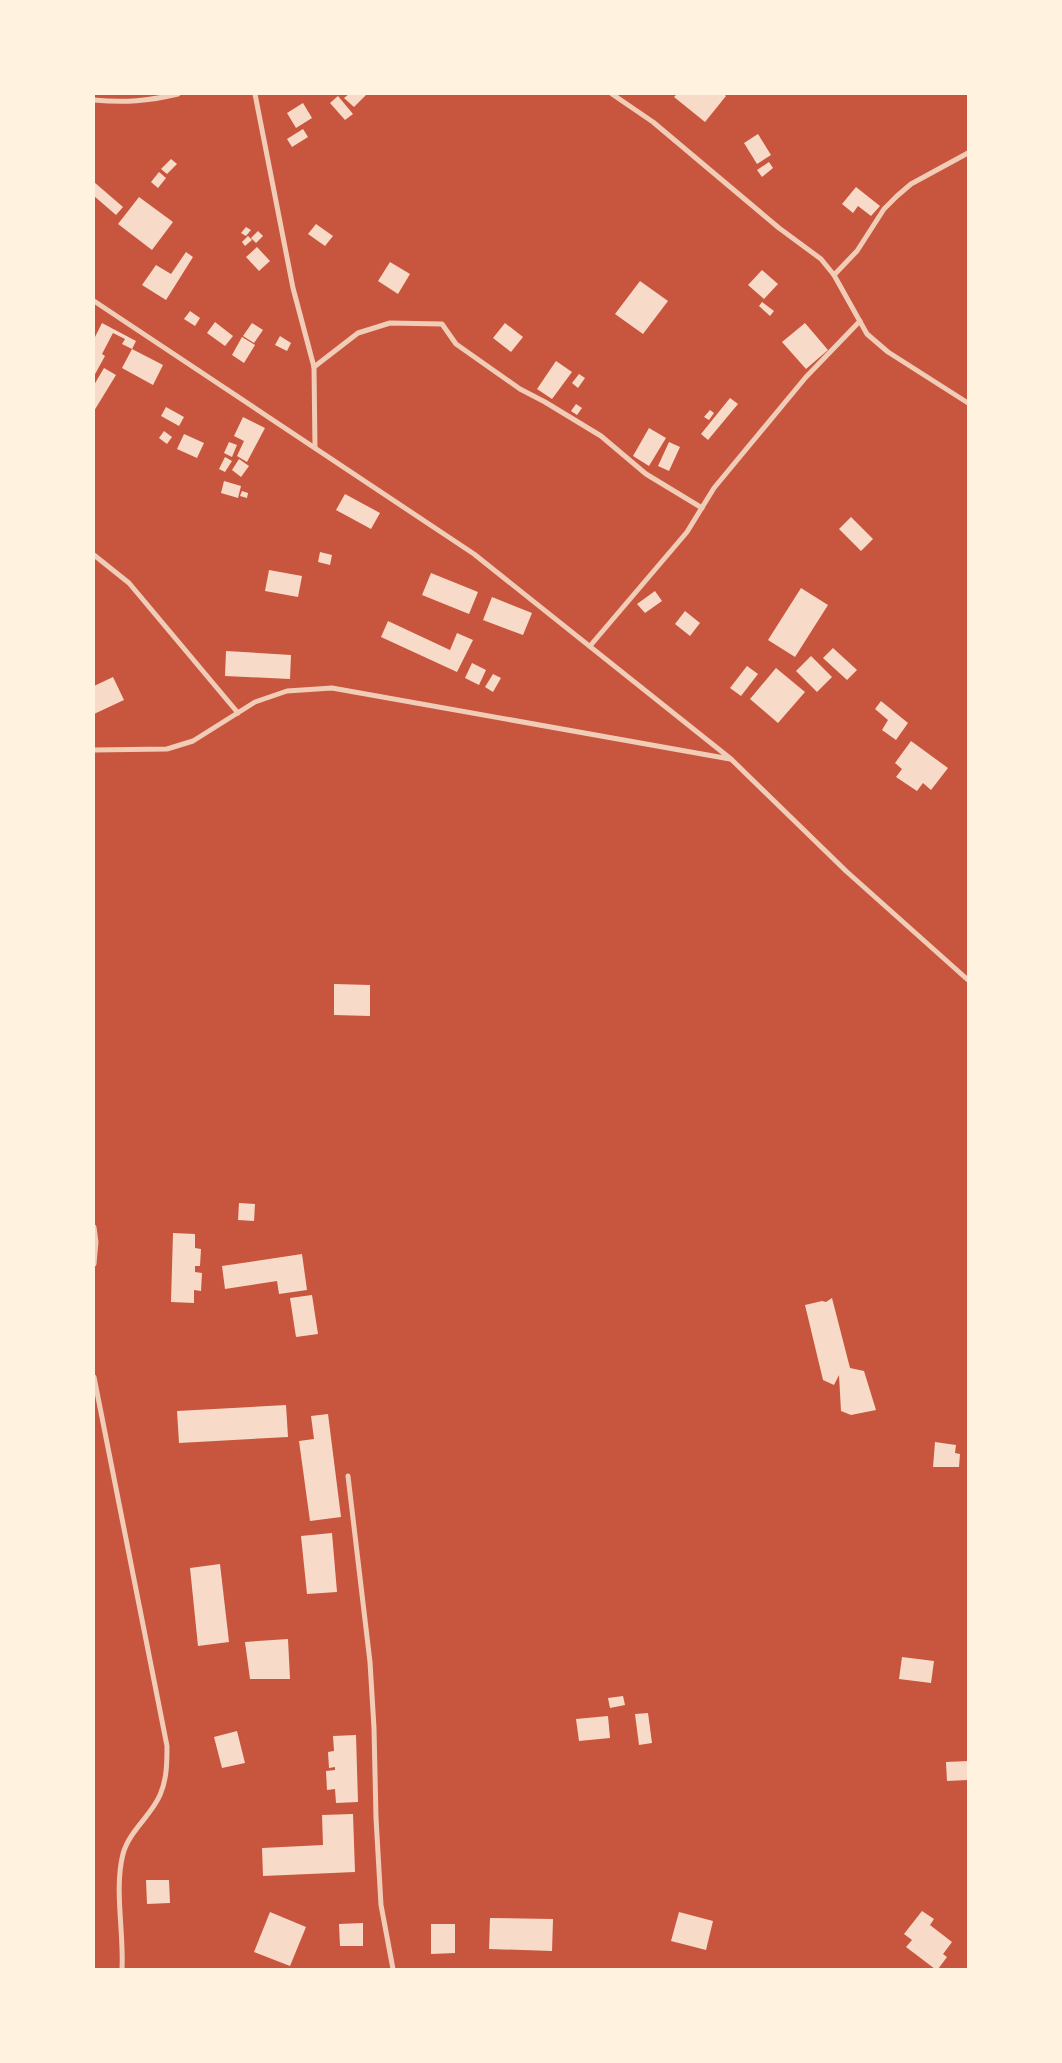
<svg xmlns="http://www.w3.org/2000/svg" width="1062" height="2063" viewBox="0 0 1062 2063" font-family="'Work Sans',sans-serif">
<rect width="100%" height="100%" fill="#c8553d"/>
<!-- building -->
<g fill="#f7dbc8">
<polygon points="349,94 367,94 354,107 344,98"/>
<polygon points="677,94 724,94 726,96 705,122 674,97"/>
<polygon points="338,96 353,114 345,120 330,103"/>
<polygon points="303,103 312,118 296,128 287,113"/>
<polygon points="303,129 308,137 292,147 287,139"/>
<polygon points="758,134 771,155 757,164 744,143"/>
<polygon points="171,159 177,164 167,174 161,169"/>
<polygon points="769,162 773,168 762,177 757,170"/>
<polygon points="159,172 166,178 158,188 151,182"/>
<polygon points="94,182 123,207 116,215 94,196"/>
<polygon points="856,187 880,206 871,216 858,206 853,213 842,204"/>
<polygon points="139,197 173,222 152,250 118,224"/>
<polygon points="316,224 333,236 325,246 308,234"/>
<polygon points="246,227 251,230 246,236 241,233"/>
<polygon points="258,231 263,236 256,243 251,238"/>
<polygon points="248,236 252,240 245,246 242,242"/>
<polygon points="257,247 270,261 259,271 246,257"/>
<polygon points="186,252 193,257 166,300 142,285 156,265 171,274"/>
<polygon points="390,262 410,274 398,294 378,281"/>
<polygon points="762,270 778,284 764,299 748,285"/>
<polygon points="640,281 668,301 643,334 615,314"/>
<polygon points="762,302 774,311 770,316 759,306"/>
<polygon points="190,311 200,318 195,326 184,319"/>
<polygon points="215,322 233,336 225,346 207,333"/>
<polygon points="102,323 136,341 132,349 122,344 125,339 113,333 102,354 105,356 94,376 94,339"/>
<polygon points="252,323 263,330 254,343 243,336"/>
<polygon points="505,323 523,337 511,352 493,338"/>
<polygon points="805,323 828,350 806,369 782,342"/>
<polygon points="280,336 291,343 287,351 275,345"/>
<polygon points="242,337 255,345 244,363 232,355"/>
<polygon points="132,349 163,365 153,385 122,368"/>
<polygon points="556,361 572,372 552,399 537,389"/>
<polygon points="104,368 116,375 94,411 94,385"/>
<polygon points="579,374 585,378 578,388 572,383"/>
<polygon points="730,398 738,404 708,440 701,434"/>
<polygon points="576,404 582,408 577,415 571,411"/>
<polygon points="166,407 184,417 179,426 161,416"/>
<polygon points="710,410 714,413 709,420 704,417"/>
<polygon points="243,417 265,428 247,462 237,456 244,441 234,436"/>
<polygon points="649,428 666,438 649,466 633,456"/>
<polygon points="164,431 172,437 167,444 159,438"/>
<polygon points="184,434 204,443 197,458 177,449"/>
<polygon points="229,442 237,445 232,457 224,453"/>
<polygon points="669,442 680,447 669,471 658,466"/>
<polygon points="225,457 232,461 225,472 219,469"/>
<polygon points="239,459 249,466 241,477 232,470"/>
<polygon points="224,481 241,486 238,498 221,493"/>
<polygon points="242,491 248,493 247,498 240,496"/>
<polygon points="345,494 380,513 371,529 336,510"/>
<polygon points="851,517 873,539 861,551 839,529"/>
<polygon points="320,552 332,555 330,565 318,562"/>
<polygon points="269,570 302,576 298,597 265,591"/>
<polygon points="431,573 478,592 469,614 422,595"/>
<polygon points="801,588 828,605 795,657 768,640"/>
<polygon points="655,591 662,601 645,613 637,604"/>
<polygon points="492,597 532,613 523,635 483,620"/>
<polygon points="685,611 700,623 690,636 675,624"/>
<polygon points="388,621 450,650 457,633 473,640 457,672 381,637"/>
<polygon points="833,648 857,670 847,680 823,658"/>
<polygon points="226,651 291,655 290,679 225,676"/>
<polygon points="811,656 832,677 817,692 796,671"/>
<polygon points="472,663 486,670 479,685 465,678"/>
<polygon points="747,666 758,674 741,696 730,688"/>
<polygon points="776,668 805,692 778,723 750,699"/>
<polygon points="493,674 501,678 493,692 485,687"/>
<polygon points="113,677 124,700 94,714 94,686"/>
<polygon points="881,701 908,723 896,740 882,730 888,720 875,709"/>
<polygon points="911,741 948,768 931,790 923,783 917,791 896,777 902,769 895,763"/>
<polygon points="334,984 370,985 370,1016 334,1015"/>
<polygon points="239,1203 255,1204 254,1221 238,1220"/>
<polygon points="173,1233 195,1234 195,1248 201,1249 200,1266 195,1266 195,1272 202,1273 201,1291 194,1290 194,1303 171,1302"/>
<polygon points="302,1254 307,1290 279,1294 277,1281 225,1289 222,1266"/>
<polygon points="312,1295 318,1334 296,1337 290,1298"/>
<polygon points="832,1298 850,1368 864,1371 876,1410 851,1415 841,1411 839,1375 834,1385 823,1380 805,1305 822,1301 826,1302"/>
<polygon points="286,1405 288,1437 179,1443 177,1411"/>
<polygon points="328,1414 341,1517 310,1521 299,1441 314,1439 311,1416"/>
<polygon points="935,1442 956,1445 955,1453 960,1454 959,1467 933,1467"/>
<polygon points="332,1533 337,1592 307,1594 301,1536"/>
<polygon points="220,1564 229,1642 198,1646 190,1568"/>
<polygon points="288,1639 290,1679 250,1679 245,1642"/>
<polygon points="902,1657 934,1661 931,1683 899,1679"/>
<polygon points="623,1696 625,1705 610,1708 608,1698"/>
<polygon points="648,1713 652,1743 639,1745 635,1714"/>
<polygon points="608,1716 610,1738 579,1741 576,1719"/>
<polygon points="237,1731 245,1763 222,1768 214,1737"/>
<polygon points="356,1735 358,1802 336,1803 335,1789 327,1790 326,1771 335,1770 335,1767 329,1768 328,1752 334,1751 333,1736"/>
<polygon points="968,1761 968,1780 947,1781 946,1762"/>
<polygon points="353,1814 355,1872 263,1876 262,1848 323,1845 322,1815"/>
<polygon points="146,1880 169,1880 170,1903 147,1904"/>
<polygon points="922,1911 934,1919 930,1925 952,1942 943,1954 947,1957 938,1969 935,1969 906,1947 912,1940 904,1934"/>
<polygon points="270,1912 306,1927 290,1966 254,1952"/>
<polygon points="679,1912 713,1921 706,1950 671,1941"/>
<polygon points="490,1918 553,1919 552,1951 489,1949"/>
<polygon points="363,1923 363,1946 340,1946 339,1924"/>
<polygon points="431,1924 455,1924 455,1953 431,1954"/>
</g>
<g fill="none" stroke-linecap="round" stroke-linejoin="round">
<!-- minor -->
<g stroke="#f1ccb7" stroke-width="5">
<polyline points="255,94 293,288 314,367 315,448"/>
<polyline points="612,94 653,122 779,228 821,259 834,275 867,334 888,352 968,403"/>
<path d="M94,100c31,3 54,1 84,-6"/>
<polyline points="834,275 857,251 884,209 897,196 911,184 968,153"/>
<polyline points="94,301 474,554 731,759 846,871 968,980"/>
<polyline points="314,367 358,333 390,323 442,324 456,344 520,389 545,402 601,436 646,474 702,508"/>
<polyline points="94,555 129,583 238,713"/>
<polyline points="590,646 687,532 714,488 806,377 860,321"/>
<polyline points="94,750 167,749 193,741 255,702 287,691 332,688 730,759"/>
<polyline points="94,1227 96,1242 94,1264"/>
<path d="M94,1377l73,369c0,16 0,33 -7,49 -9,21 -31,36 -37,59 -9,35 1,78 -1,115"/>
<polyline points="348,1476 370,1662 374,1728 376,1818 381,1905 393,1969"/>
</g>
</g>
<!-- border -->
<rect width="1062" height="2063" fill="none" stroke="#fff3e0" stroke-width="190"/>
</svg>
